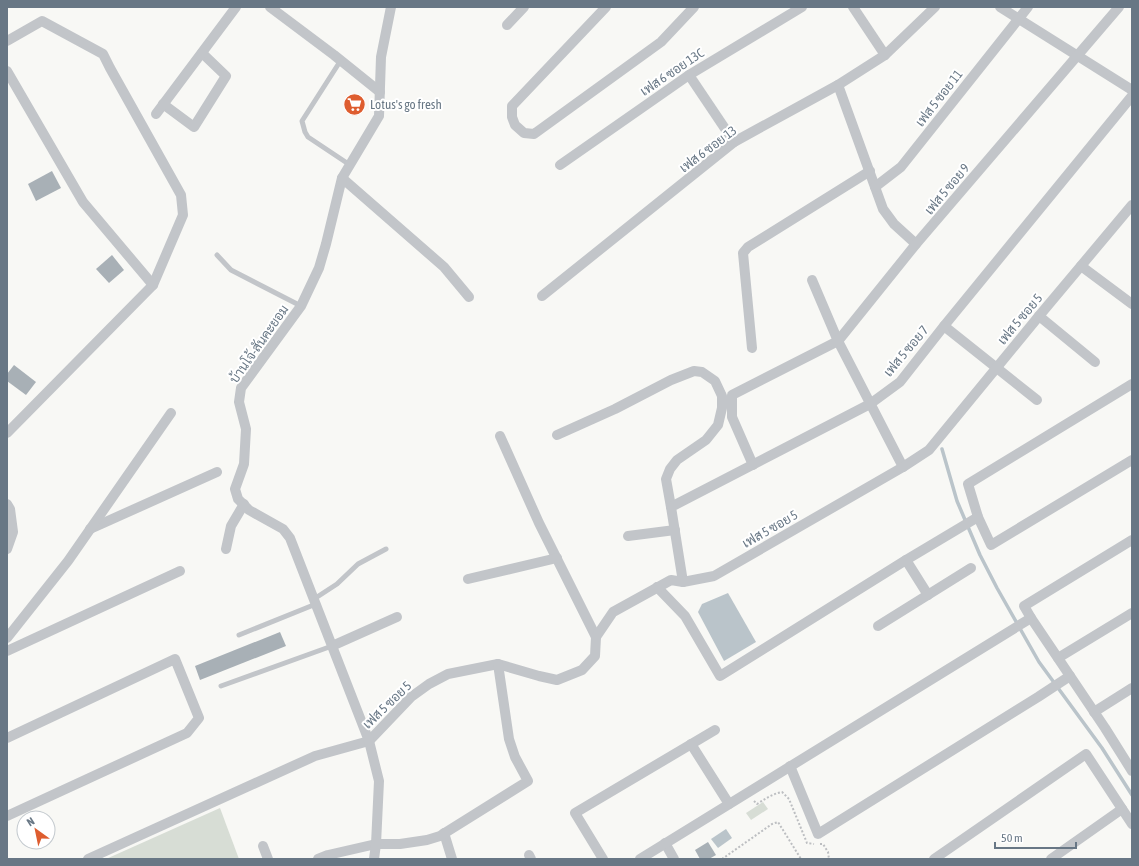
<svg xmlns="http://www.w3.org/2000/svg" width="1139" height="866" viewBox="0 0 1139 866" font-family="'Asap Condensed',Sarabun,sans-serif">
<rect width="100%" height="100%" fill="#f8f8f5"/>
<!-- green -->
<g fill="#d7ddd5">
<polygon points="763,802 768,809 751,820 746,813"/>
<polygon points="220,808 239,859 106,859"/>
</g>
<!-- water -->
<g fill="#bac4ca">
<polygon points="728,593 756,642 724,661 698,612 702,604"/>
<polygon points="726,829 732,838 718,848 711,839"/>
</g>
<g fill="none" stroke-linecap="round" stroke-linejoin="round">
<!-- stream -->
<polyline stroke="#bac4ca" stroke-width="3.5" points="942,449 957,501 980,555 997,588 1039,662 1102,748 1132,795"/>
</g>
<!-- building -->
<g fill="#a8b0b6">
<polygon points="52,171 61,188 36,201 28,184"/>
<polygon points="112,255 124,270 109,283 96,269"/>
<polygon points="14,365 36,382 26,395 7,381 7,374"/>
<polygon points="280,632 286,646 200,680 195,666"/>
<polygon points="708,842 716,855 709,859 700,859 695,850"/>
</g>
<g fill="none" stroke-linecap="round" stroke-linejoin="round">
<!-- path -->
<g stroke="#bcbec1" stroke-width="2" stroke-dasharray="2 2" stroke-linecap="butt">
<path d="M754,801l3,3c8,-5 15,-10 25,-12l7,7 18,44 7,1"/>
<polyline points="820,844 823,844 828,852 829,859"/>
<polyline points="722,859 772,824 778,822 801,859"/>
</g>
<!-- service -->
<g stroke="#c2c5c9" stroke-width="5">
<polyline points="341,60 302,121 305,132 308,137 350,165"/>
<polyline points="217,255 231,270 301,306"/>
<polyline points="314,599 337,584 358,564 386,549"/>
<polyline points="239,635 316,604"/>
<polyline points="221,686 332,646"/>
</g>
<!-- minor -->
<g stroke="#c2c5c9" stroke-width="10">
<polyline points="270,7 334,55 380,92"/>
<polyline points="606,7 512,106 512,117 515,125 524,133 534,134 661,42 694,7"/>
<polyline points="853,7 885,55"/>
<polyline points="1000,7 1132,90"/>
<polyline points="507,25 524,7"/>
<polyline points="7,41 42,21 103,54 110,68 181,195 183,215 153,285 7,433"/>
<polyline points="7,71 83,202 153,285"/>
<polyline points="689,75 734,142"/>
<polyline points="838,85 883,209 894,224 916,244"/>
<polyline points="163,104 194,127 226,76 202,53"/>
<polyline points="156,114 236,7"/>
<polyline points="560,165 689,75 802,7"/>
<polyline points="342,178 444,267 469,297"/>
<polyline points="875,187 901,167 1028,7"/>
<polyline points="1081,266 1132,304"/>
<polyline points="812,280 838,341 903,467"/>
<polyline points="542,296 734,142 838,85 885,55 935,7"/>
<polyline points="1039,316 1095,362"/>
<polyline points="944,326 1037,400"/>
<polyline points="752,348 743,253 748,247 870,171"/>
<polyline points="1132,384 968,484 978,517 991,545 1132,460"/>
<polyline points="557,435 615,409 671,380 694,371 702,372 715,381 722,396 722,408 718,425 706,440 677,460 670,469 666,479 671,507"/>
<polyline points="500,436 539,523 596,637"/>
<polyline points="753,465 732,417 732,395 838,341 916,244 1119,7"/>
<polyline points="7,504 10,509 13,532 7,549"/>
<polyline points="90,529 217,472"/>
<polyline points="628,536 675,530"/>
<polyline points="226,549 231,526 244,504"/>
<polyline points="906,560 978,517"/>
<polyline points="468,579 557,558"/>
<polyline points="683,582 671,507 870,404 900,382 944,326 1132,96"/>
<polyline points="657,587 685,616 720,676 906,560 928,595"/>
<polyline points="1031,618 1024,606 1132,540"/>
<polyline points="878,626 971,568"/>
<polyline points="7,638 68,561 171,413"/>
<polyline points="332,646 397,617"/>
<polyline points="7,651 180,571"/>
<polyline points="1058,658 1132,613"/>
<polyline points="1094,712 1132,688"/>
<polyline points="7,738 175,659 199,718 187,733 7,816"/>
<polyline points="369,741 411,697 429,684 448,674 498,664 539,676 557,680 582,670 595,656 596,637 613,612 671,580 683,582 714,576 903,467 929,450 1039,316 1132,205"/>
<polyline points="691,744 729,804"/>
<polyline points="790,766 818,834 1038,697 1070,676"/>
<polyline points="444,833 452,859"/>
<polyline points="665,843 674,859"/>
<polyline points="263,846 268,859"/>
<polyline points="529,855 531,859"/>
<polyline points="88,859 315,756 369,741"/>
<polyline points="318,859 328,855 376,844 400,844 427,840 440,836 528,781 515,757 509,739 498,664"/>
<polyline points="374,859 376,844 379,781 369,741 290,538 283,529 249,510 238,499 235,489 244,464 246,429 239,402 241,388 301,306 319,268 326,244 342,178 379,116 381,57 391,7"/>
<polyline points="603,859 575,813 715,730"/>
<polyline points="640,859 1031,618 1105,728 1132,771"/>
<polyline points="934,859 1086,754 1132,824"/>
<polyline points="1051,859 1122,809"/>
</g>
</g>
<!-- icons -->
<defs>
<symbol id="supermarket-disc" viewBox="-11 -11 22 22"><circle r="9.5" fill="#de5d2f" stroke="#fff"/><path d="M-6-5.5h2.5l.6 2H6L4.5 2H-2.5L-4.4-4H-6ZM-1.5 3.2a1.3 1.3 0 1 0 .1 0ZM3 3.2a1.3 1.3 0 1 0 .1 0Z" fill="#fff"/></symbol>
</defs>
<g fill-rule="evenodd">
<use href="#supermarket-disc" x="342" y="92" width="25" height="25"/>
</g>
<g text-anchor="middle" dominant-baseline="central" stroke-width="4" stroke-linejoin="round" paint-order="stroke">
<!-- street labels -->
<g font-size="13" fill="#687785" stroke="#fff">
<text transform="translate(672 72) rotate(-34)">เฟส 6 ซอย 13C</text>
<text transform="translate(939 98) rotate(-52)">เฟส 5 ซอย 11</text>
<text transform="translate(708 149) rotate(-37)">เฟส 6 ซอย 13</text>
<text transform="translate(947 189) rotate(-50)">เฟส 5 ซอย 9</text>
<text transform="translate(1020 319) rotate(-50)">เฟส 5 ซอย 5</text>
<text transform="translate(259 344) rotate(-55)">บ้านโจ้-สันคะยอม</text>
<text transform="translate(906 351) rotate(-50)">เฟส 5 ซอย 7</text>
<text transform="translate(770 529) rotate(-30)">เฟส 5 ซอย 5</text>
<text transform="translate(387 705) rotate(-44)">เฟส 5 ซอย 5</text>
</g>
<!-- poi labels -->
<g font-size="13" fill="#687785" stroke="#fff" text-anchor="start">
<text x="370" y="104">Lotus's go fresh</text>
</g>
</g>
<!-- border -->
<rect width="1139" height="866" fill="none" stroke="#687785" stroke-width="16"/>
<!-- north arrow -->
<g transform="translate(36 830) rotate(327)"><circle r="19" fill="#ffffff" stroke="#c3c9ce"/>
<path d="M0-3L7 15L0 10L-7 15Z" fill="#de5d2f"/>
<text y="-6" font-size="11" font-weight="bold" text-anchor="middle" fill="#687785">N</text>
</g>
<!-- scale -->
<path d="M995 842v6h81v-6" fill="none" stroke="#687785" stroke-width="2"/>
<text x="1001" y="842" font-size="12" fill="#687785" stroke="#ffffff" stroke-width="3" paint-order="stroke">50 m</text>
</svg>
